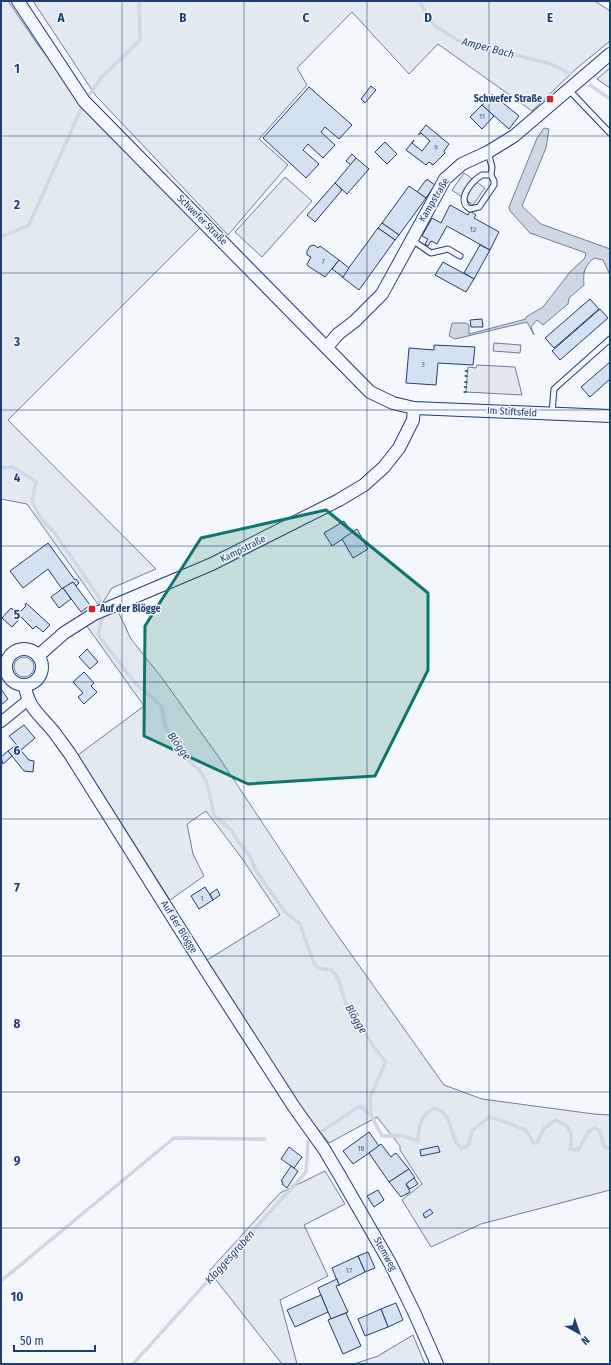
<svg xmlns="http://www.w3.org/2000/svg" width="611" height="1365" viewBox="0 0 611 1365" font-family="'Fira Sans Condensed',sans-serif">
<rect width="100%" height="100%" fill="#f4f7fb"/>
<!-- green -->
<g fill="#e3e9f0" stroke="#687fa3">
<polygon points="1,1 8,1 38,45 83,103 203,225 8,420 156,569 112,588 100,607 27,504 1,499"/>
<polygon points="33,1 595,1 610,11 610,41 577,68 532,111 438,44 409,74 352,12 297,68 307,85 259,139 288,165 228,235 96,96"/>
<polygon points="285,177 312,201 262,257 235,232"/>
<polygon points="116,607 131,639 162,678 218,756 331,926 444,1085 482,1099 594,1114 610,1115 610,1190 481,1224 431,1247 402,1200 422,1184 400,1150 400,1146 377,1117 329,1143 298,1104 207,960 280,915 241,857 206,811 187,824 193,854 204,876 170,900 78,755 144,706 84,622"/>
<circle cx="24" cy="667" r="10"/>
<polygon points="325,1171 345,1204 304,1225 328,1276 280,1300 297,1364 282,1364 209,1271 280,1193"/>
<polygon points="413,1335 425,1364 354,1364 378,1356"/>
</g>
<!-- parking -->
<g fill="#e3e8f0" stroke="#687fa3">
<polygon points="610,68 610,88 597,79"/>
<polygon points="464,173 485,188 473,205 452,190"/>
<polygon points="494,343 521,345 520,353 493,351"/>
<polygon points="477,365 515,367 522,395 466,392 468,367 476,368"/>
</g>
<!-- water -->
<path fill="#cfd7e4" stroke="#687fa3" d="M544,128l5,1 -3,19 -24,58 19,18 69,25v26l-7,-15 -9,-2c-10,9 -11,14 -10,27l-15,13 -1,6 -25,21 -6,-5 -6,7 3,8 -7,-13 -72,17 -6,-3 3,-13h14l3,2v9l57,-15v-2l17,-10 27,-35 15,-14 1,-5 -56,-20 -20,-22 -1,-4 28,-69z"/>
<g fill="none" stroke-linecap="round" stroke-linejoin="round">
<!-- stream -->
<g stroke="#cfd7e4" stroke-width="3.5">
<polyline points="419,1 434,25 457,40 551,64 571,74"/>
<polyline points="590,85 610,99"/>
<polyline points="90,94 101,78 140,40 139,1"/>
<polyline points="1,237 29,225 81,109"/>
<polyline points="1,468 13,467 36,482 32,501 41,519 54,532 99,597 100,602"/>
<path d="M102,617l-4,18 38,49 17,14 9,10 3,18 17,28 18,17 7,12 7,32 18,16 7,12 11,13 5,13 30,43 15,12 14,39 4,5 13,2 7,8 8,26 8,10 19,32 13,16 -16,35 1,18 11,21h21l15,5c1,-14 2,-26 16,-33 22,7 13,27 27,40l5,-1 3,-3 3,-13 17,-14c6,1 33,11 37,14 3,2 5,8 7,12h4l7,-15 12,-8c16,7 17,13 14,29l8,1 11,-19 6,-3 5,3 4,16 6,1"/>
<polyline points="322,1131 360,1106 370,1115"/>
<polyline points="1,1281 174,1138 265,1139"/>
<polyline points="133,1364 306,1172 308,1141"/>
</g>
</g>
<!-- building -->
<g fill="#d5e0f0" stroke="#1d3f73">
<polygon points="371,86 376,90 365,103 361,99"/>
<polygon points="309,87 352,125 339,139 325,127 321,132 335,145 323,158 308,144 303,150 319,164 306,178 263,138"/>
<polygon points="492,94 519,116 509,129 482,105 485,102 484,100 485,99 486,100"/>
<polygon points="482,105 494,116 482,129 470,117"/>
<polygon points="426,125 449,144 444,151 445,153 433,165 429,162 426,165 406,150 414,140 412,143 422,151 430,141 421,133 418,135"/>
<polygon points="385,142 397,154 387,164 375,152"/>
<polygon points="352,154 356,158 351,165 346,161"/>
<polygon points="356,158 369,169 347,194 335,183"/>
<polygon points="426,180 428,180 435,185 426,198 417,192"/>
<polygon points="335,183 342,190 315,222 307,215"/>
<polygon points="409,186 426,198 399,235 382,223"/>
<polygon points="450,205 468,215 470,211 476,215 474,218 499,232 490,250 447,226 437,244 431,241 428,246 425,244 428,239 422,236 432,218 441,223"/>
<polygon points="382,223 399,235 395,240 378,228"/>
<polygon points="378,228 395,240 359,290 342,277"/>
<polygon points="314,245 318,248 320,246 339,260 325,277 308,266 307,264 311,257 307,255 307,251 310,246"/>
<polygon points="480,245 490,250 474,279 464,273"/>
<polygon points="339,260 349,268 343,277 332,269"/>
<polygon points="443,262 474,279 466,292 435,275"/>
<polygon points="590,299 599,309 554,348 545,338"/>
<polygon points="600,309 608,318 560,360 552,351"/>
<polygon points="482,319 483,327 471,327 470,320"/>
<polygon points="434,345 475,347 473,365 438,363 436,385 406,383 409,348 434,350"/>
<polygon points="610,362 610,379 590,397 581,387"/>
<polygon points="344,521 352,533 332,546 324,533"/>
<polygon points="357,529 368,549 353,558 342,539"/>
<polygon points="48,543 75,580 76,579 79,583 76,586 73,582 62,589 48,569 23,588 10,571"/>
<polygon points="73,582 90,605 81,612 63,588"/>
<polygon points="63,588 71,599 59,608 51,597"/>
<polygon points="26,603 50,625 43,632 36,626 33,629 18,614 26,606 25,605"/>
<polygon points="11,608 21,617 12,627 2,618"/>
<polygon points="87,649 98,662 90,669 79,657"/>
<polygon points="84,672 94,683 91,686 97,692 84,704 78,697 83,693 73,682"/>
<polygon points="1,689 8,699 1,705"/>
<polygon points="24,725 35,738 21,750 9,736"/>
<polygon points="16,745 29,760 34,761 33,772 24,771 8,751"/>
<polygon points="8,751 12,756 3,764 1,757"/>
<polygon points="205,887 213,900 199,909 191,896"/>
<polygon points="217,889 220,895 213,900 210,894"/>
<polygon points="369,1132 379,1146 353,1164 343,1151"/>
<polygon points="381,1144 391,1157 396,1153 409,1169 389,1182 369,1153"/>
<polygon points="438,1146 440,1152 421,1156 420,1150"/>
<polygon points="289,1147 302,1157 294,1168 281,1159"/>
<polygon points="291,1166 298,1171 287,1188 282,1184 283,1182 281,1181"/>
<polygon points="409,1169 415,1178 406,1184 410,1192 401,1197 389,1182"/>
<polygon points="414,1178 418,1184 410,1189 406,1184"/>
<polygon points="378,1190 384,1200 374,1207 367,1196"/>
<polygon points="430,1209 433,1213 425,1218 423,1214"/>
<polygon points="368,1252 375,1268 365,1272 358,1256"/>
<polygon points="358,1256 365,1272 339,1285 332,1268"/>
<polygon points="337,1279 339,1285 336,1286 348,1312 331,1319 318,1288"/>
<polygon points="321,1295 328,1312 295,1327 287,1310"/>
<polygon points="396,1303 403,1320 388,1327 381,1309"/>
<polygon points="381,1309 388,1327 365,1336 358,1319"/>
<polygon points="346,1313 361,1346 343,1354 328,1320"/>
</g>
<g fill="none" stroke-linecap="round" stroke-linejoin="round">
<defs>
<g id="service">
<polyline points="569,90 610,133"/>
<path d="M488,152l4,15 -1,8h-9c-10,6 -27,25 -12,34l9,-2 15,-22v-4l-3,-6"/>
<polyline points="412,240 431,253 448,249 460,256"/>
<polyline points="552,413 554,389 610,339"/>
</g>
<polyline id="minor" points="1,722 28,700"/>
<g id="tertiary">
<polyline points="18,1 84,101 370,392 393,403 414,408 610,416"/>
<polyline points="327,347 338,334 355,321 382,294 445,179 462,164 488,152 514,136 610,54"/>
<circle cx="24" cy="667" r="18"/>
<polyline points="38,656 64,633 94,614 212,564 339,500 364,485 384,467 399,448 413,420 414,408"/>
<path d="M25,685c2,22 16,31 29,47 5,7 11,15 16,22l137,218 87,135 30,42 16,27 50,87 24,49 23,52"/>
</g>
</defs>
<!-- service casing -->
<use href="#service" stroke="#1d3f73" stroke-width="7"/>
<!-- minor casing -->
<use href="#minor" stroke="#1d3f73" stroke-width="12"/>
<!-- tertiary casing -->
<use href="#tertiary" stroke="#1d3f73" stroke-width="14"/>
<!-- service -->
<use href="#service" stroke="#f4f7fb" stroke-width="5"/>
<!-- minor -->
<use href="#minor" stroke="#f4f7fb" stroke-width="10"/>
<!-- tertiary -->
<use href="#tertiary" stroke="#f4f7fb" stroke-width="12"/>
<!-- hedge -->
<g stroke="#2c6c60" stroke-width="3" stroke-dasharray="2 3" stroke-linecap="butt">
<polyline points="466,377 467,367"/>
<polyline points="465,393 466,380"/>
</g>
</g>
<!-- marked area -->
<path fill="#0f766e" fill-opacity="0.2" stroke="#0f766e" stroke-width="3" stroke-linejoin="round" d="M326,510l102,83v77l-53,106 -127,8 -104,-48 1,-110 56,-88z"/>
<!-- grid -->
<path fill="none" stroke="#1d3f73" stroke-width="1" stroke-opacity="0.55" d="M122,1v1363M244,1v1363M367,1v1363M489,1v1363M1,136h609M1,273h609M1,410h609M1,546h609M1,682h609M1,819h609M1,956h609M1,1092h609M1,1228h609"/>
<!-- markers -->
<g fill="#c62828" stroke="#f4f7fb" stroke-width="1.5">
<rect x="546" y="95" width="8" height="8" rx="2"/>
<rect x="88" y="605" width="8" height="8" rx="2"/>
</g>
<g text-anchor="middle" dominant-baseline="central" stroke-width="3" stroke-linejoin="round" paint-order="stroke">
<!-- number labels -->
<g font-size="8" fill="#4b6792">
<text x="482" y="116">11</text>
<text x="436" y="147">9</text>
<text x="473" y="229">12</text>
<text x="323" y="261">7</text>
<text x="423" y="364">3</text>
<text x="202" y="898">1</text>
<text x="361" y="1148">18</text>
<text x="349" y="1270">17</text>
</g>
<!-- poi labels -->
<g font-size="10" font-weight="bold" fill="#1d3f73" stroke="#f4f7fb" text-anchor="end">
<text x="542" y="99">Schwefer Straße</text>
<text x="100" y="609" text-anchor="start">Auf der Blögge</text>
</g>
<!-- street labels -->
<g font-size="10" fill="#1d3f73" stroke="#f4f7fb">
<text transform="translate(434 200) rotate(-59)">Kampstraße</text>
<text transform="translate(202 220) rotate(45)">Schwefer Straße</text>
<text transform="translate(512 412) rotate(3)">Im Stiftsfeld</text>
<text transform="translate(243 549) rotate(-26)">Kampstraße</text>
<text transform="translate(179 927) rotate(58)">Auf der Blögge</text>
<text transform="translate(385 1254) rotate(61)">Stemweg</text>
</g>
<!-- water labels -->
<g font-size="11" font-style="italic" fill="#1d3f73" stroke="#f4f7fb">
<text transform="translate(488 48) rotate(15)">Amper Bach</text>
<text transform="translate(179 746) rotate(54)">Blögge</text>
<text transform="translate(356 1019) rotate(59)">Blögge</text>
<text transform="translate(230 1257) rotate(-48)">Klaggesgraben</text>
</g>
</g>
<g font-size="13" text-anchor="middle" font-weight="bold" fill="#1d3f73" stroke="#f4f7fb" stroke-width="3" stroke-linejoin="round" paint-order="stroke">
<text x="61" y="22">A</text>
<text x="183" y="22">B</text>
<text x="306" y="22">C</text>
<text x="428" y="22">D</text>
<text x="550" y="22">E</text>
<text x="17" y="73">1</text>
<text x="17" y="209">2</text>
<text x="17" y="346">3</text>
<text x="17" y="482">4</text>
<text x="17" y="619">5</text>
<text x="17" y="755">6</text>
<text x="17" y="892">7</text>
<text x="17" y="1028">8</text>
<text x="17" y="1165">9</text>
<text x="17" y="1301">10</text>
</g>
<!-- border -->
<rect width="611" height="1365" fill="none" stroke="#1d3f73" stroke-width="4"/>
<!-- north arrow -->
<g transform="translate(579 1333) rotate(140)" stroke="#f4f7fb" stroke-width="3" paint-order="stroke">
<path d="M0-3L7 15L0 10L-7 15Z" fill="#1d3f73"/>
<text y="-6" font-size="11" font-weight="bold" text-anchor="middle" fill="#1d3f73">N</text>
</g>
<!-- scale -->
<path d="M14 1345v6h81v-6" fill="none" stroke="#1d3f73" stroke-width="2"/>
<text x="20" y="1345" font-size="12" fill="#1d3f73" stroke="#f4f7fb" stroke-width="3" paint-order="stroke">50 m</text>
</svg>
